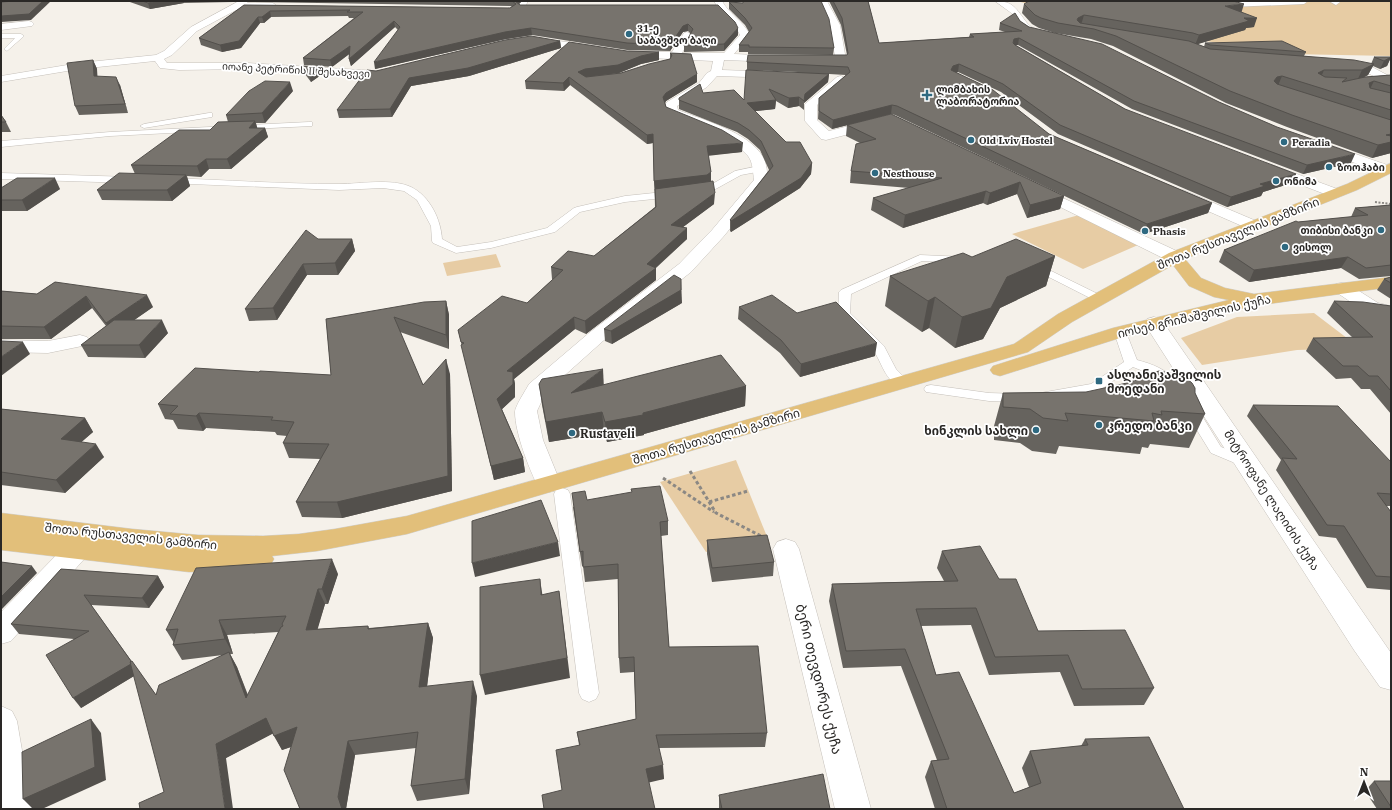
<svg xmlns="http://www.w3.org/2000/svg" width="1392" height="810" viewBox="0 0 1392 810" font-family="'IBM Plex Serif','Noto Sans Georgian',serif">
<rect width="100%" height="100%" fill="#f5f1ea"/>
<!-- green -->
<g fill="#e7cca4">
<polygon points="1016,1 1391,1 1391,56 1289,54 1160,34"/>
<polygon points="1079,215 1138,245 1083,269 1012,234"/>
<polygon points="496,254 501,267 447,276 443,263"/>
<polygon points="1314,313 1360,348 1297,350 1202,365 1181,338 1237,317"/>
<polygon points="736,460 770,544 706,552 660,482"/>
</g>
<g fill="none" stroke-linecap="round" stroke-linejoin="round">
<defs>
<g id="lane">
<polygon points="1,34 21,34 24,36 7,51 4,49 15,38 1,38"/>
<polygon points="209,113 212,113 212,117 144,128 140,126 144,124"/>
<polygon points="309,122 312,122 312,126 110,136 1,147 1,141 110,132"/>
<polygon points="759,166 762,167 764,169 762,171 741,175 712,191 695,194 690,191 692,189 707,187 735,171"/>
<polygon points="1,173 131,177 136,180 131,183 1,179"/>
<path d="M169,178c56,2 113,6 170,6 21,0 53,-6 72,3 19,9 30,33 31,52l15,8 34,-5 56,-14 27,-20 3,-1 48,-11 48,-5 5,3 -5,3 -48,5 -45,10 -25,20 -64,16 -35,5 -23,-10 -1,-2 -1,-15 -14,-26 -13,-9 -21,-3 -44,2 -173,-7 -2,-2z"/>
<path d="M920,255l45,2 5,3 -5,3 -43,-2 -71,33 -1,19 34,33 12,23 13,13 -2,3c-20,5 -25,-24 -34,-35 -11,-13 -26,-22 -35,-36l1,-22 2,-2z"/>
<polygon points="1033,262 1104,297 1106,299 1104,301 1096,301 1029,267 1027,265 1029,263"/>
<path d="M1120,328l4,1 2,3 11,28c15,4 30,9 40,23l-2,3h-10l-12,-11 -20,-8 -33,23 -55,10 -5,-1 -2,-3 2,-3 51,-9 33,-22 -10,-30 2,-3z"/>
<polygon points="931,385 989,393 1020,394 1025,395 1027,398 1025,401 1020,402 989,401 926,392 924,389 926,386"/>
<polygon points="1191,405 1196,406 1221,447 1252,458 1255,462 1252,466 1247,467 1242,466 1211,453 1184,409 1186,406"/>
<polygon points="562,488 568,490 570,494 599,693 596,699 589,702 582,699 579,693 554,494 556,490"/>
</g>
<g id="street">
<polygon points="239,1 249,1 247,3 273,3 277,6 273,9 238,9 197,31 172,55 164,59 167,63 247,63 377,71 393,68 398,71 397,73 377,77 247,69 179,70 160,68 155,61 79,69 1,82 1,76 79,63 156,55 164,51 191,27"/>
<polygon points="520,1 528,1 524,9 514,12 499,35 511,43 506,46 489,36 508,8 518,5"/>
<path d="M714,1h8c7,13 21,20 28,34l-16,19 44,2 5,3 -5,3 -54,-2 -2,10 53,2 6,3 -6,3 -58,-2 -10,11 -30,19 1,4c25,10 71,22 85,47 4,7 4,16 5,24l-44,55 -33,36 -88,69 -57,51 -9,19 6,29 18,44 -3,6 -9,2 -9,-2c-10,-18 -25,-57 -25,-78 0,-6 11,-22 14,-28l60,-51 90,-69 33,-34 42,-50c-1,-7 -1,-18 -6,-24 -13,-18 -59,-33 -80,-41l-3,-10 2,-3 32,-19 8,-10 4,-2 2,-10 -84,-4 -5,-3 5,-3 43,1 12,-19 3,-1 5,3 -10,18h42l16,-18c-6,-14 -20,-21 -26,-34z"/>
<polygon points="819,1 827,1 840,25 846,60 845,62 817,63 812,60 817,57 835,57 830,25"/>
<path d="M995,1c19,0 21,8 32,22 5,7 16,7 23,9l2,2 -5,3 -15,-3 -12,-7 -6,-12z"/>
<polygon points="1152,1 1169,1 1182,3 1241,1 1308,1 1304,4 1182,9 1153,3"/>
<polygon points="1329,1 1340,1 1340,2 1336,5"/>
<polygon points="29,21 32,22 34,24 32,26 1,30 1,24"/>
<polygon points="530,37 595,46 600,49 595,52 527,42 525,40 527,38"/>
<polygon points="1342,62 1372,67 1391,77 1391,84 1365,72 1338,67 1337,65"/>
<polygon points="841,76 847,79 845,81 817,105 817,120 829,131 876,119 880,120 882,123 880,126 826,140 821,139 805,121 805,104 837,77"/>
<polygon points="1324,143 1390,166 1391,171 1385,173 1380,172 1319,150 1317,147 1319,144"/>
<polygon points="1267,163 1340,190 1342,193 1340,196 1335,197 1330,196 1262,170 1260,167 1262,164"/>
<polygon points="1035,185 1181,253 1184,257 1181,261 1175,262 1169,261 1030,192 1028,189 1030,186"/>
<polygon points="1183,190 1261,223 1263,226 1261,229 1255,231 1249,229 1178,198 1175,195 1178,192"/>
<polygon points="1342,283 1348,284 1378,303 1391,306 1391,318 1364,311 1336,292 1333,288 1336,284"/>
<polygon points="1154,317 1161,319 1391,653 1391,690 1380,687 1354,650 1144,323 1147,319"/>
<polygon points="80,335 87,337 90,341 87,345 48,353 1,352 1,340 48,341"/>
<polygon points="786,539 795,542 799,549 871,809 835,809 773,549 777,542"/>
<polygon points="77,540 86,543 90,550 86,557 11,641 1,644 1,612 68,543"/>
<polygon points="1,706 12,711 17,721 32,809 1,809"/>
</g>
<polygon id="primary" points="1391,163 1391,173 1357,190 1185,259 1201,278 1225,288 1254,294 1391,277 1391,287 1253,306 1126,336 1000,376 993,374 990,370 993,366 1113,328 1229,300 1214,297 1189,286 1173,265 1072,322 1028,352 407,534 317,551 272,556 274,559 270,566 260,569 189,572 1,550 1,513 132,529 198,535 263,536 299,534 335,529 407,516 1014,344 1058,314 1169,253 1347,184"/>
</defs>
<!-- lane casing -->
<use href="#lane" stroke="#c5c0ba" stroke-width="1"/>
<!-- street casing -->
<use href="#street" stroke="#c5c0ba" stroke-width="1"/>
<!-- primary casing -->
<use href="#primary" stroke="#d0d0cf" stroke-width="1"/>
<!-- path-far1 -->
<polyline stroke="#8b8884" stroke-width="2" stroke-dasharray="2 1.5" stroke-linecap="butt" points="1375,202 1391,204"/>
<!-- path -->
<g stroke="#8b8884" stroke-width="3" stroke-dasharray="3.5 2.5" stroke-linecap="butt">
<polyline points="690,471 716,513 763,537"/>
<polyline points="663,478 714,512"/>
<polyline points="709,502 748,491"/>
</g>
<!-- lane -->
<use href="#lane" fill="#fff" fill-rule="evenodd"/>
<!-- street -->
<use href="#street" fill="#fff" fill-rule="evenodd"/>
<!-- primary -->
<use href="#primary" fill="#e2bf7a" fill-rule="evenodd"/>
</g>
<!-- wall -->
<g fill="#66635e" fill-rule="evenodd">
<polygon points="127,1 236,1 233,2 184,3 150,9"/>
<polygon points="249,1 706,1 706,2 521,2 519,4 520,5 718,5 738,35 724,51 684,52 684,46 691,34 688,31 683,32 670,51 627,50 532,35 506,39 375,69 398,30 395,27 351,66 349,59 349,54 332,67 304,65 303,58 354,18 349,18 348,16 271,17 264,23 260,23 241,48 222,52 201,45 199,38 244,5 510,8 512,7 511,6 250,2"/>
<polygon points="829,1 868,1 879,43 969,37 970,34 1005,32 999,30 1000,23 1020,21 1029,27 1219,102 1351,163 1303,174 1132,109 1018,45 1015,45 1125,109 1292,183 1263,192 1261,196 1227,207 1058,134 1001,92 958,72 956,72 1049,134 1212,203 1208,213 1144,234 895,115 891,114 832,129 818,119 819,98 846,75 829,74 828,82 804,103 804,110 799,106 788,108 776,101 775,109 755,111 786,142 812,163 811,174 800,188 731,232 730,231 730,220 769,170 760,150 748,139 737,132 679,109 679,98 703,93 744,100 798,72 747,70 747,62 832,55 748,54 748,52 739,52 739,45 749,32 745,25 729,9 729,2 834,48 833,55 847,55 841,25"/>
<polygon points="1024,4 1241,12 1254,27 1246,28 1245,30 1197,44 1204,47 1205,43 1306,52 1304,56 1371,64 1374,57 1391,57 1387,66 1380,69 1373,66 1368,75 1364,77 1391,75 1391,153 1372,158 1287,127 1226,103 1113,46 1091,39 1055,33 1039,28 1032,24 1022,13"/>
<polygon points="560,41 561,48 469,76 411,86 392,117 339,118 337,110 376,71"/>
<polygon points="627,51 659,52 659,60 641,64 619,73 585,77 621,73 670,59 670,53 691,54 697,82 666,101 665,103 666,107 742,152 708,155 711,172 711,182 714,204 683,227 687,239 656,268 656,280 586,334 575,329 514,379 515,384 515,397 502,409 523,458 525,472 494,480 458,330 527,303 553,279 552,279 551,267 594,256 655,207 653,143 647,144 570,85 564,91 526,89 525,81"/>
<polygon points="93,60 97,69 97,76 120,85 128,113 79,115 75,106"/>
<polygon points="303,66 318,67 321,75 311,82 305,74"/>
<polygon points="293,91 265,123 256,123 257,128 265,128 268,137 231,169 209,169 201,177 187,176 190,186 172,201 102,200 97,190 135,174 131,165 210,130 228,122 226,115"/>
<polygon points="1,115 6,122 11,132 1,132"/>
<polygon points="847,125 1064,196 1060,209 1027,218 1017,194 987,205 983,203 903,228 871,210 873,198 909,188 850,183 851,171 860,143 846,136"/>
<polygon points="1,188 60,189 27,211 1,211"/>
<polygon points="1391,205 1391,276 1359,279 1341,268 1249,282 1219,262 1224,250 1298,222 1351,217 1355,208"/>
<polygon points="318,239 352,239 355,251 338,275 307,275 277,320 249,321 245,309"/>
<polygon points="1055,256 1046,286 1000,308 983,339 955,348 929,328 922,332 885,306 890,276 972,257"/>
<polygon points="1391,277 1391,299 1377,290 1384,279"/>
<polygon points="55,282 153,307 134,320 168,333 145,358 88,357 81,345 106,326 92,308 51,339 1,339 1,291 37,294"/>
<polygon points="446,301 449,315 449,349 400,332 423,385 450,374 452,491 342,518 302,517 296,502 320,459 289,458 283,443 287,436 277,435 275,432 206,428 203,431 178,429 173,420 165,419 158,404 259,372 331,375 326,319"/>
<polygon points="1334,301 1391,306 1391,414 1370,389 1361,389 1351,378 1336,379 1306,351 1313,338 1353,338 1327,313"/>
<polygon points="682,303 612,344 605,341 604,329"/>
<polygon points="739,307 797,313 875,356 800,377 780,353 738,319"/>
<polygon points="539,384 746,386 745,406 644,434 644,435 607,442 604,433 549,442 542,405"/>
<polygon points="1003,393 1195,393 1205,414 1189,448 1150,444 1148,448 1142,447 1140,454 1059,446 1056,454 1032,451 1020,443 994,440 994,426"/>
<polygon points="1253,405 1391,462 1391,506 1386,506 1391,512 1391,590 1367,588 1336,538 1319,536 1276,470 1281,460 1247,416"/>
<polygon points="1,409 85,418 93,432 81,442 104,457 65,493 1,485"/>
<polygon points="587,500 668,521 668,535 661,536 669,647 767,733 765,747 659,748 664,779 562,790 579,745 577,732 636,719 634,672 620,673 619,658 618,579 585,582 583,566 582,566 573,507"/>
<polygon points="707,540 774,562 773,576 712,582 707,554"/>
<polygon points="942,551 999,579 1038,631 1154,688 1144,705 1074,706 1060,672 989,675 971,625 921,626 936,675 1014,793 1029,787 1022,768 1030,751 1081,746 1085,739 1184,809 935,809 925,777 931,761 937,760 901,666 843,668 829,601 832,584 944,581 937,568"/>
<path d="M61,569l97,7 6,11 -15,21 -58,-3 65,90 67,-40 -41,5 -9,-15 1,-2 -8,-13 172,-56 -10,30h-3l-8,25 51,-3 1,2 59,-5 5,15 -6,49 50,9 -8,98 -52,7 -6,-15 5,-38 -61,7 -9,54h-46l-9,-62 -9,3 -9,-17 -47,25 -92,-82 -53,32 -7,-69 -55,-5 -8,-10zM278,632l-30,63 -11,-28 -7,-13h3l-6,-19z"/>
<polygon points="1374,781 1391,781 1391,809 1377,809 1365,791"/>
<polygon points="719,795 830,809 719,809"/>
</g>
<!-- shaded-wall -->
<g fill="#53504c">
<polygon points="43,1 51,1 31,20 1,22 1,16"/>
<polygon points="159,1 184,1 184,3 150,9 148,3"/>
<polygon points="515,1 521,1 521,2 516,7"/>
<polygon points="1244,4 1241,14 1225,6"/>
<polygon points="270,11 271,17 264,23 262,17"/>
<polygon points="1084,15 1081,25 1078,26 1078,18"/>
<polygon points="258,17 260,23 241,48 222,52 220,45"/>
<polygon points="1244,18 1257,18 1254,27 1246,28 1245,30 1195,45 1199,35"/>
<polygon points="394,21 395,27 351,66 349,59"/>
<polygon points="688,24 688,31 683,32 670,51 670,45 683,26"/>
<polygon points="531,28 532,35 506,39 375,69 374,62 505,32"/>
<polygon points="738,28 738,35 724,51 724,44"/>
<polygon points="1019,38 1018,45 1013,46 1014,39"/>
<polygon points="560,41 561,48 469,76 411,86 392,117 390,109 409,78"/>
<polygon points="350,46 352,52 332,67 330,60"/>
<polygon points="659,52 659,60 641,64 619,73 586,77 579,80 578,72 585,69"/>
<polygon points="1391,57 1387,66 1380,69 1384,61"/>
<polygon points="93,60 97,69 98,85 94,76"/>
<polygon points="959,64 958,72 952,73 951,70 953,66"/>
<polygon points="1374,64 1368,75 1357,81 1362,70"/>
<polygon points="318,67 321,75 311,82 309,73"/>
<polygon points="1324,70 1319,82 1318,73"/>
<polygon points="697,74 697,82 666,101 664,105 663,97 666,93"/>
<polygon points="829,74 828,82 804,103 805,94"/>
<polygon points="1282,76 1277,88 1274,81 1277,77"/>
<polygon points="116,77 120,85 128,113"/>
<polygon points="569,77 570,85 564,91 563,83"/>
<polygon points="1374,81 1368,93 1369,83"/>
<polygon points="290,82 293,91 265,123 262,113"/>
<polygon points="799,97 799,106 788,108 789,98"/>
<polygon points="776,100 775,109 747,112 747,103"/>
<polygon points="892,105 891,114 832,129 833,120"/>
<polygon points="255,121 258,130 249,128"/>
<polygon points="265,128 268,137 231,169 227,159"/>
<polygon points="653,134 653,143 647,144 647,135"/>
<polygon points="1391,134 1391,153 1372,158 1378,145 1386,135"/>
<polygon points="743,143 742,152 707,156 707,146"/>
<polygon points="1355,154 1351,163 1303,174 1307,165"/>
<polygon points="206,159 209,169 201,177 197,166"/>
<polygon points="812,163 811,174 800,188 731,232 731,221"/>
<polygon points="711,172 711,182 655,191 654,181"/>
<polygon points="1296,174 1292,183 1263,192 1261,196 1227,207 1231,197 1260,184"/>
<polygon points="186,175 190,186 172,201 167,190"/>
<polygon points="55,178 60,189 27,211 22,200"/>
<polygon points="1020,182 1017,194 987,205 990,193"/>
<polygon points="986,191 983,203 903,228 905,215"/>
<polygon points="715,193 714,204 671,236 671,225"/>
<polygon points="1064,196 1060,209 1027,218 1030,205"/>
<polygon points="1212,203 1208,213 1144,234 1147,224"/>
<polygon points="687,228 687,239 653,270 656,268 656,280 586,334 585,321 647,264"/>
<polygon points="352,239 355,251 338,275 335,263"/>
<polygon points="1055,256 1046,286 1000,308 983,339 955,348 962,317 1007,277"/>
<polygon points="1348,257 1341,268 1249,282 1254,270"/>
<polygon points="303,264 307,275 277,320 273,308"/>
<polygon points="681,279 682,303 612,344 611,331"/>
<polygon points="147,295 153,307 113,335 106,323"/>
<polygon points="86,296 92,308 51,339 44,327"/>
<polygon points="935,297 929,328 922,332 928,301"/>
<polygon points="446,301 449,315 449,349 446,335"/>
<polygon points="574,317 575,329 514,379 515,384 515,397 500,411 497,399 507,371"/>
<polygon points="162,320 168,333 145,358 139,345"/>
<polygon points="23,342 30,354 1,376 1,357"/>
<polygon points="877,343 875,356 800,377 801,364"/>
<polygon points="446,359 450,374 452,491 342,518 337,502"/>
<polygon points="603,369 604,389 571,393"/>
<polygon points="746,386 745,406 644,434 644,435 607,442 605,422 643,413"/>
<polygon points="602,412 604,433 549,442 546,422"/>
<polygon points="199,413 206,428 203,431 196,416"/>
<polygon points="85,418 93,432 69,453 61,439"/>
<polygon points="96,444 104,457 65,493 56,480"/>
<polygon points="523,458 525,472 494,480 491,466"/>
<polygon points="558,542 560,556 475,577 472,563"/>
<polygon points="332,559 338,574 328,604 322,589"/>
<polygon points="32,566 37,573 1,610 1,597"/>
<polygon points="158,576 164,587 149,608 142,598"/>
<polygon points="540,579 543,599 541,595"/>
<polygon points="318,589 325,604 313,645 306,630"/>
<polygon points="559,591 570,678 485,695 480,675"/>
<polygon points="219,620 227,635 233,654 225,639"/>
<polygon points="428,623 433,638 425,702 419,687"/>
<polygon points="229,652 237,667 254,713 246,698"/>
<polygon points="132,662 139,673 81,708 73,698"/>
<polygon points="473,681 477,696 469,794 465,779"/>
<polygon points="266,718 274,733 226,758 233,809 225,809 216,744"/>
<polygon points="91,719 101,733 106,780 42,809 33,809 23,799"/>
<polygon points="297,727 305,742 282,750 274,736"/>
<polygon points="348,741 355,755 346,809 342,809 338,797"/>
<polygon points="663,765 664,779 647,783 646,769"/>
</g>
<!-- building -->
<g fill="#77736d" stroke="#53504c">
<polygon points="15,1 43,1 29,14 1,16 1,2"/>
<polygon points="142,1 159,1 148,3"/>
<polygon points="512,1 515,1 520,5 718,5 735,22 738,28 724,44 684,46 693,29 688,24 683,26 670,45 627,43 531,28 505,32 374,62 400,27 394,21 349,59 350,46 330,60 303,58 363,12 347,12 350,10 270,11 262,17 258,17 239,41 220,45 199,38 244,5 510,8 516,4"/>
<polygon points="743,1 821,1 829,19 834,48 749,47 749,45 739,45 752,28 745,18 729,2 743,3"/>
<polygon points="833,1 868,1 879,43 974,37 970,34 1022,31 1000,23 1015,13 1020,21 1029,27 1102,44 1219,102 1277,127 1355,154 1307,165 1134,101 1019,38 1014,39 1013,43 1015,45 1125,109 1296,174 1260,184 1265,186 1231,197 1060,125 1003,84 959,64 953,66 951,70 993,90 1049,134 1212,203 1147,224 897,106 892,105 833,120 819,111 819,98 850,72 848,67 747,62 748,55 847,55 848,53 842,18"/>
<polygon points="1029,1 1233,1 1244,4 1225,6 1257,18 1244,18 1249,21 1199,35 1193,33 1084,15 1078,18 1077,20 1080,23 1189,41 1210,49 1354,60 1374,64 1362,70 1324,70 1318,73 1325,77 1347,78 1342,82 1365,77 1391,75 1391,86 1374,81 1369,83 1370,88 1391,93 1391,110 1282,76 1277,77 1274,81 1277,84 1391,120 1391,134 1386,135 1391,136 1391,142 1378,145 1292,115 1230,91 1116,36 1094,29 1058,23 1041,18 1035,15 1024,4"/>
<polygon points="531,36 560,41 468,68 409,78 390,109 337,110 367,70 376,71 505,40"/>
<polygon points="1282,41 1306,52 1210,45 1205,43"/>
<polygon points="569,42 627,51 659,52 641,56 618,65 585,69 578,72 586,77 621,73 649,64 670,59 672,55 670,53 691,54 697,74 666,93 663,97 666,107 722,130 743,143 707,146 711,172 707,175 654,181 653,134 647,135 569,77 563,83 525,81"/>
<polygon points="1374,57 1391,57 1384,61"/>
<polygon points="93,60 94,76 116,77 125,104 75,106 67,63"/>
<polygon points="303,66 318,67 309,73"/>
<polygon points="746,70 829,74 805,94 804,101 799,97 789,98 769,89 776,100 747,103 786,142 800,142 812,163 801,178 731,221 730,220 773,166 761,141 749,130 738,123 679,100 679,98 700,84 703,93 734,90 744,100"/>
<polygon points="265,81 290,82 262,113 226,115 249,91"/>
<polygon points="891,114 1064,196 1030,205 1020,182 990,193 986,191 905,215 873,198 942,178 851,171 856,144 876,139 847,125"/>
<polygon points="1,115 6,122 1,122"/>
<polygon points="255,121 249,128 265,128 227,159 206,159 197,166 131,165 179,130 210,130 218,122"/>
<polygon points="119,173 186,175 167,190 97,190"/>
<polygon points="17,178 55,178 22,200 1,200 1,188"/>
<polygon points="713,181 715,193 671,225 687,228 647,264 656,268 585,321 574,317 507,371 513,372 513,384 497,399 523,458 491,466 461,345 464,343 461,342 458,330 502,296 527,303 563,270 551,267 568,251 594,256 656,207 655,189"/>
<polygon points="1391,205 1391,265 1366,268 1348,257 1254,270 1224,250 1296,221 1298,222 1368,215 1355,208"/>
<polygon points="306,230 318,239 352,239 335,263 303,264 273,308 245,309"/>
<polygon points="1016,239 1055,256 1007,277 991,308 962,317 935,297 928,301 890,276 963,253 972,257"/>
<polygon points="674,275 681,279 681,290 611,331 604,329"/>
<polygon points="1391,277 1391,283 1384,279"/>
<polygon points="55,282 147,295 106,323 86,296 44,327 1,326 1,291 37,294"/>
<polygon points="772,295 797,313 836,302 877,343 801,364 781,340 739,307"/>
<polygon points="446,301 446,335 394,317 423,385 446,359 448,476 337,502 296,502 329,444 283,443 294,422 271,420 273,417 199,413 196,416 170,414 178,406 158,404 195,368 259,372 260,371 331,375 326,319 424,302"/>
<polygon points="1334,301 1363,302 1391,306 1391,391 1378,376 1369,376 1358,366 1343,366 1313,338 1373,337"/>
<polygon points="114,320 162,320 139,345 81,345"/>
<polygon points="1,341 23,342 1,357"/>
<polygon points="721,355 746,386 643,413 643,415 605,422 602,412 546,422 539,384 542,379 603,369 571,393"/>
<polygon points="1159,371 1177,374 1186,378 1192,383 1195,388 1195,393 1205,414 1161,411 1162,415 1152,413 1154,421 1065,413 1068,421 1043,418 1030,409 1003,407 1003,393 1086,392 1127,383 1148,376 1152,373"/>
<polygon points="1253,405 1338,406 1391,462 1391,494 1377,493 1391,512 1391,577 1376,576 1344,526 1327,525 1282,458 1297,459"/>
<polygon points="1,409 85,418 61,439 96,444 56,480 1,472"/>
<polygon points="660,486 668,521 660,522 669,647 758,646 767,733 656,735 663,765 646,769 655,809 544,809 542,795 562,790 556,750 580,745 577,732 636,719 634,657 619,658 618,564 583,567 583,551 580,552 572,493 585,491 587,500 632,492 631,489"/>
<polygon points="541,500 558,542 472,563 472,521"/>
<polygon points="767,535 774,562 712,568 707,540"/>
<polygon points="980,546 999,579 1016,579 1038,631 1125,630 1154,688 1082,689 1068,655 995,657 976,608 916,609 936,675 959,672 1014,793 1041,783 1030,751 1088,745 1085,739 1149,737 1184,809 947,809 931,761 949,759 905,649 846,651 832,584 958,581 942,551"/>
<polygon points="332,559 322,589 318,589 306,630 368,626 368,629 428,623 419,687 473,681 465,779 411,786 418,732 348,741 338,797 342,809 300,809 284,770 297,727 274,736 266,718 216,744 225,809 140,809 139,803 164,792 130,662 132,661 156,695 159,685 229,652 246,698 281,627 283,626 282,624 286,616 219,620 225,639 173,645 178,629 166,630 196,568"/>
<polygon points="1,562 32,566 1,597"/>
<polygon points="61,569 158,576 142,598 84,595 131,661 130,662 131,664 73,698 46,655 89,631 11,624"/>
<polygon points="540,579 541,595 559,591 567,658 480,675 480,587"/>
<polygon points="91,719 95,767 23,799 22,752"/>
<polygon points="823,774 830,809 722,809 719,795"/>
<polygon points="1374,781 1391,781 1391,807"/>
</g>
<!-- markers -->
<g fill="#2e6981" stroke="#fff" stroke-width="1.5">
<circle cx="629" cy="34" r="4"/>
<path d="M925 89h4v4h4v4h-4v4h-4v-4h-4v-4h4z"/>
<circle cx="971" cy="140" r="4"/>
<circle cx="1284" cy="142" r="4"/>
<circle cx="1329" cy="167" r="4"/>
<circle cx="875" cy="173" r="4"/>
<circle cx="1276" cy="181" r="4"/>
<circle cx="1381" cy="230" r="4"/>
<circle cx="1145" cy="231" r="4"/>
<circle cx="1285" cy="247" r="4"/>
<rect x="1095" y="377" width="8" height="8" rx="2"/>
<circle cx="1099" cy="425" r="4"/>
<circle cx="1036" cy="430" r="4"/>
<circle cx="572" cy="433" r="4"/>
</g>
<g text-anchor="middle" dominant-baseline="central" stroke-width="3.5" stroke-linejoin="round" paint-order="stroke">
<!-- far-poi labels -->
<g font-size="10" font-weight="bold" fill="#2a2826" stroke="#fff" text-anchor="start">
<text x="637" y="28">31-ე<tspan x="637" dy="12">საბავშვო ბაღი</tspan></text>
<text x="936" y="89">ლიმბახის<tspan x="936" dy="12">ლაბორატორია</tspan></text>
<text x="979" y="140">Old Lviv Hostel</text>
<text x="1292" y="142">Peradia</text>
<text x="1337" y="167">ზოოჰაბი</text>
<text x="883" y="173">Nesthouse</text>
<text x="1284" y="181">ონიმა</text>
<text x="1373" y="230" text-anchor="end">თიბისი ბანკი</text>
<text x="1153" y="231">Phasis</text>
<text x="1293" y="247">ვისოლ</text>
</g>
<!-- far-street labels -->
<g font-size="10" fill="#2a2826" stroke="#fff">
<text transform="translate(296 70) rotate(3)">იოანე პეტრიწის II შესახვევი</text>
</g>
<!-- street labels -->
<g font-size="12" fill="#2a2826" stroke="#fff">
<text transform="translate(1238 233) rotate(-22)">შოთა რუსთაველის გამზირი</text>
<text transform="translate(1194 316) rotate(-13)">იოსებ გრიშაშვილის ქუჩა</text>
<text transform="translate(716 436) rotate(-16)">შოთა რუსთაველის გამზირი</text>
<text transform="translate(1272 500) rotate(57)">მიტროფანე ლაღიძის ქუჩა</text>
<text transform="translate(131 536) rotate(6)">შოთა რუსთაველის გამზირი</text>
</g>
<!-- poi labels -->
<g font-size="12" font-weight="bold" fill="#2a2826" stroke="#fff" text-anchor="start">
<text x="1107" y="374">ასლანიკაშვილის<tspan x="1107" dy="14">მოედანი</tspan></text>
<text x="1107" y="425">კრედო ბანკი</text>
<text x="1028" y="430" text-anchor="end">ხინკლის სახლი</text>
<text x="580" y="433">Rustaveli</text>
</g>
<!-- near-street labels -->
<g font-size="14" fill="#2a2826" stroke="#fff">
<text transform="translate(819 679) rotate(76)">ბერი თევდორეს ქუჩა</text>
</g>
</g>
<!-- border -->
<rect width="1392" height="810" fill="none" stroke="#2a2826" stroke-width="4"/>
<!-- north arrow -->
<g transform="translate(1364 782)" stroke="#ffffff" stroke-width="3" paint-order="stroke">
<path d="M0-3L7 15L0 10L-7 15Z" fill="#2a2826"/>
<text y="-6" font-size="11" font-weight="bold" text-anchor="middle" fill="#2a2826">N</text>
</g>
</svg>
